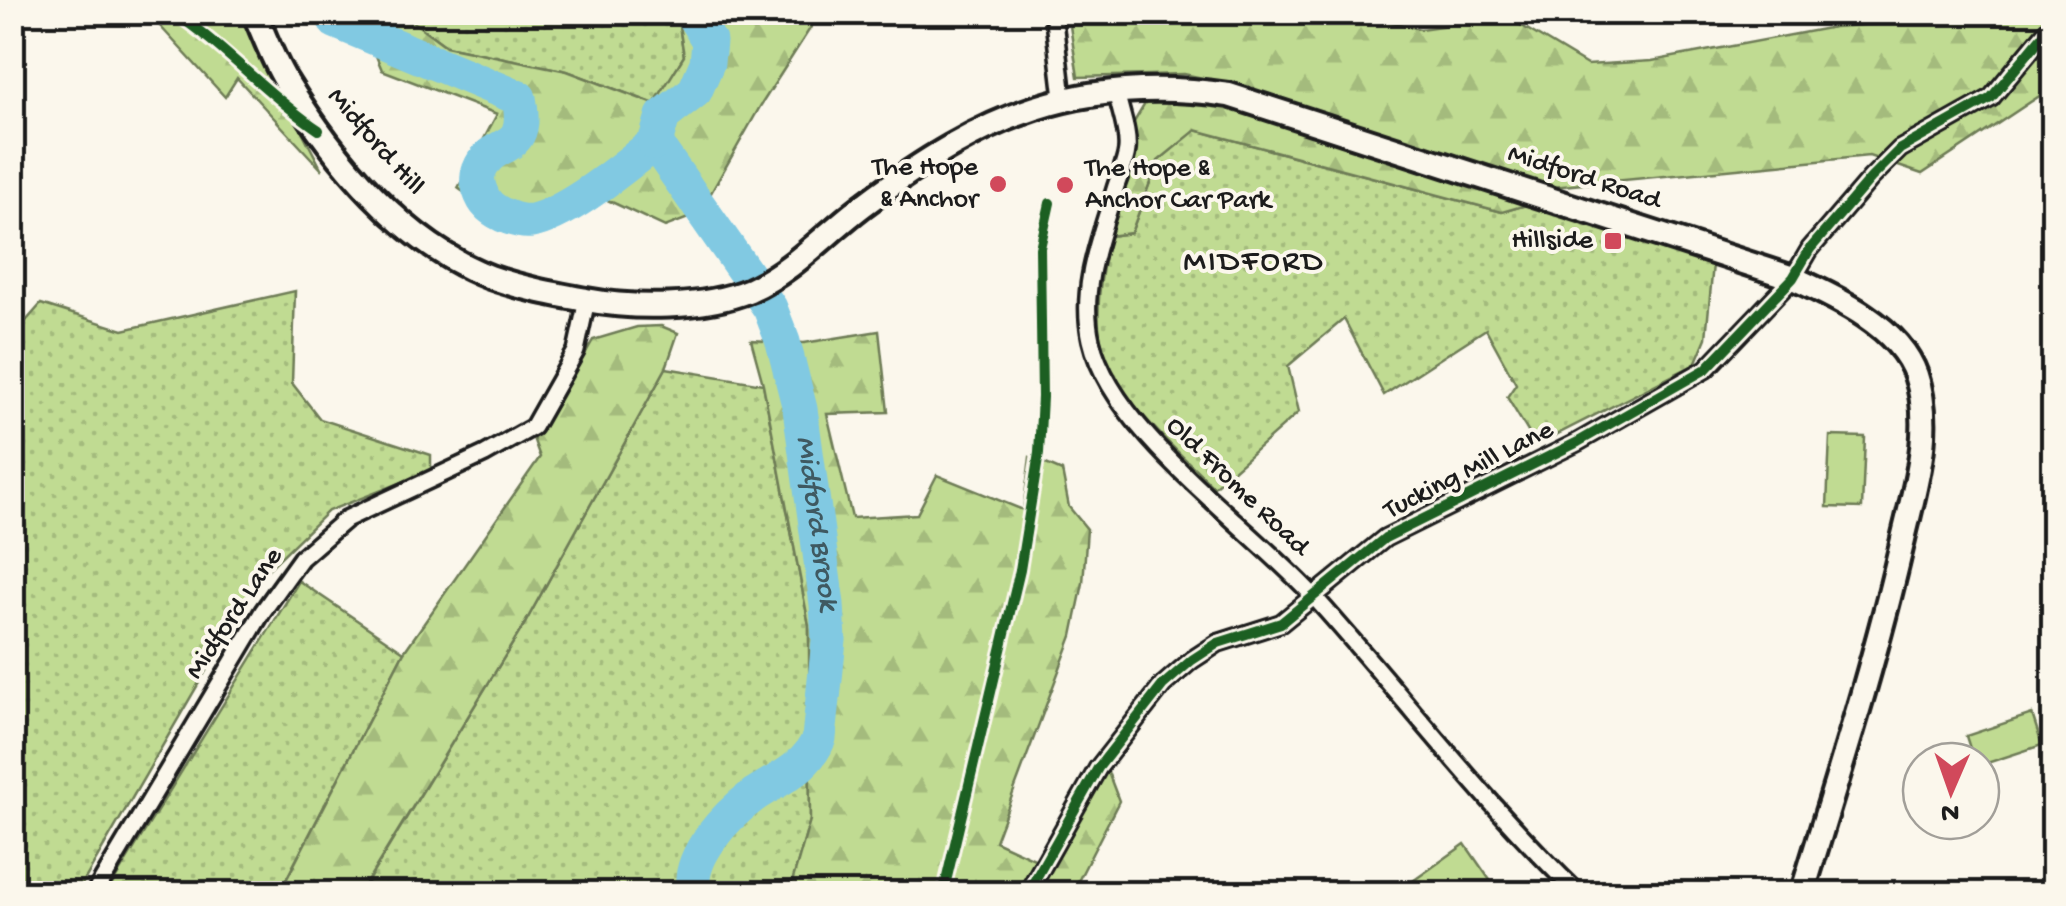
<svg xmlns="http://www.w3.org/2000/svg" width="2066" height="906" viewBox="0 0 2066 906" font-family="'Gochi Hand',sans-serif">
<defs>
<pattern id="grass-dots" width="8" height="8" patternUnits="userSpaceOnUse" patternTransform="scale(2.5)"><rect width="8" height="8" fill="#c0db92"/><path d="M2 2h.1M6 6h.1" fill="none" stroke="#a4bb7d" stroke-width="1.8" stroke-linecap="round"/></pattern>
<pattern id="forest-firs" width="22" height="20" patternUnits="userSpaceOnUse" patternTransform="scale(2.5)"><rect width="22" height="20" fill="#c0db92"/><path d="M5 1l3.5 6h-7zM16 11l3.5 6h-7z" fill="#a4bb7d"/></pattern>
</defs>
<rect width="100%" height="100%" fill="#fbf7ec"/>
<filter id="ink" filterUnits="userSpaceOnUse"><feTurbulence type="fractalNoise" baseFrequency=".01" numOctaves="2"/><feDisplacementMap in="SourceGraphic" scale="20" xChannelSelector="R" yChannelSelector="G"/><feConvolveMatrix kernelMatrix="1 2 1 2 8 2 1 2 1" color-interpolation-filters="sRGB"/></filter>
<g filter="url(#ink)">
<!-- grass -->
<g fill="url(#grass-dots)" stroke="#6e7c57" stroke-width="2.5">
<polygon points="401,13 677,13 684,56 655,104 567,71 446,46"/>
<path d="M1195,130l307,82 31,-9 180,61 -7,74 -11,26 -159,81 -29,-48 9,-13 -30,-55 -102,66 -40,-76 -56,47 11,46 -85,75c-39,-39 -106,-94 -114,-151 -5,-33 3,-68 8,-100l23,-3 27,-72z"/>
<polygon points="295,291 292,383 320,419 431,455 431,471 328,511 261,576 77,893 13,894 13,336 41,304 123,330"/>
<polygon points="666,368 763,384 809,625 810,820 789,893 360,894 525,623"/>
<polygon points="299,581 404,652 279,893 106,894"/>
</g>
<!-- forest -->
<g fill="url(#forest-firs)" stroke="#6e7c57" stroke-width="2.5">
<polygon points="1352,12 1420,29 1507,17 1587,65 1652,61 1834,27 1975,17 1980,13 2053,13 2053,87 1922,174 1869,156 1542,188 1249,88 1184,74 1078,77 1068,13"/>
<polygon points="124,13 241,13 322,170 237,78 225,97 159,25"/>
<polygon points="358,13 401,13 446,46 567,71 654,104 684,56 677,13 820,13 761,105 699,214 665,227 601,197 548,224 507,223 458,188 497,114 382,70"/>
<polygon points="1149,97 1221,102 1533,203 1502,212 1196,130 1158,161 1131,233 1108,236 1125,137"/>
<polygon points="661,326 678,333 666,368 525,623 360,893 279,894 404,652 540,457 533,438 555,407 593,340 637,327"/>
<polygon points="879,331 888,412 827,414 852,518 917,514 937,475 1023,510 1030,457 1062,471 1069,507 1087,529 1083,583 1072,636 995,841 1052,867 1103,759 1119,801 1072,893 789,893 810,820 809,625 763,384 751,340 804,343"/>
</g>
<!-- garden -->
<g fill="#c0db92" stroke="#6e7c57" stroke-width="2.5">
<polygon points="1830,436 1865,437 1862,508 1827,507"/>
<polygon points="2032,714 2042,745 1981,765 1981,761 1974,761 1966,736"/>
<polygon points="1465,844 1494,886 1483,893 1396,893"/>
</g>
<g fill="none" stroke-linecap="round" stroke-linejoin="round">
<!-- river -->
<g stroke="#81c9e2" stroke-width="35">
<path d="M335,12v9l184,77c12,60 -27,38 -40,73 -4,10 2,27 10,35 10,9 30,17 43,15 38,-8 92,-55 123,-78"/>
<path id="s1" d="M655,143l115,165 13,34 17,67 27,195 2,36 -10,98c-12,30 -39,40 -65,57 -27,20 -69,62 -60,99"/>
<polyline points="655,143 663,116 695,91 707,63 709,41 691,12"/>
</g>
<defs>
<g id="minor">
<polyline points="1053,12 1063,98"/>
<path d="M1116,90c3,19 13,41 11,60 -1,11 -7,24 -11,36 -15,50 -37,101 -25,154 21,93 162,188 226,260 88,98 167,203 262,294"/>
<polyline points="94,894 263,611 301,558 346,519 485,454 533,427 576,351 587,300"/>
<polyline points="1027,894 1098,768 1163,685 1192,660 1218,643 1281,623 1385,538 1578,442 1706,369 1793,278 1810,249 1871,178 1900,149 1991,98 2054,22"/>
</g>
<path id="secondary" d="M254,12c10,23 19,48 32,69 47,77 117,163 204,196 31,11 64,17 96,23 48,9 118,9 164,-10 43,-19 77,-58 115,-86 118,-89 214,-130 364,-109l564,183c44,20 106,48 123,97 19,56 -3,118 -15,173 -27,117 -64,231 -99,346"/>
</defs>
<!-- minor casing -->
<use href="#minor" stroke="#1c1c1c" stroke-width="22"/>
<!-- secondary casing -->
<use href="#secondary" stroke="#1c1c1c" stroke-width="30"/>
<!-- minor -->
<use href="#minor" stroke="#fbf7ec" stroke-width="15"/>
<!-- secondary -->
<use href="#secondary" stroke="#fbf7ec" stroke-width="22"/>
<defs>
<g id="cycleway">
<path d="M173,12c53,35 94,83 146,118"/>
<polyline points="943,894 1020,570 1039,453 1042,397 1040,248 1050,203"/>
<polyline points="1027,894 1098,768 1163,685 1192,660 1218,643 1281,623 1385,538 1578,442 1706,369 1793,278 1810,249 1871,178 1900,149 1991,98 2054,22"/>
</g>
</defs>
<!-- cycleway casing -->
<use href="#cycleway" stroke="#fbf7ec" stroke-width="16"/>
<!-- cycleway -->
<use href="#cycleway" stroke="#1b5e20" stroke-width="10"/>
</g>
</g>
<!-- markers -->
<g fill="#d1495b" stroke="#fbf7ec" stroke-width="4">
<circle cx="998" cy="184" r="10"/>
<circle cx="1065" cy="185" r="10"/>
<rect x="1603" y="231" width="20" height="20" rx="5"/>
</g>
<g text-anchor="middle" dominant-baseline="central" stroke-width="8" stroke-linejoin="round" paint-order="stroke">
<!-- street labels -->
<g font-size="28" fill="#1c1c1c" stroke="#fbf7ec">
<text transform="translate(375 142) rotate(49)">Midford Hill</text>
<text transform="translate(1584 178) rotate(18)">Midford Road</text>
<text transform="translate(1469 471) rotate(-27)">Tucking Mill Lane</text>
<text transform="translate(1237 487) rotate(44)">Old Frome Road</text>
<text transform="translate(235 614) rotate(-56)">Midford Lane</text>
</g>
<!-- poi labels -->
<g font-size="28" fill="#1c1c1c" stroke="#fbf7ec" text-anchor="end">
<text x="978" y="168">The Hope<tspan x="978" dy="32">&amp; Anchor</tspan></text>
<text x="1085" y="169" text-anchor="start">The Hope &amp;<tspan x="1085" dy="32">Anchor Car Park</tspan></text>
<text x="1593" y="241">Hillside</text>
</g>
<!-- water labels -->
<g font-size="30" font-style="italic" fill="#3f5961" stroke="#fbf7ec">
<text stroke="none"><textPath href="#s1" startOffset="422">Midford Brook</textPath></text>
</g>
<!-- quarter labels -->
<g font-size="32" letter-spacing="2.5" fill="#1c1c1c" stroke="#fbf7ec">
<text x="1254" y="263">MIDFORD</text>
</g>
</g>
<!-- margin -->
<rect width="2066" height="906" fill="none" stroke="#fbf7ec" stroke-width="50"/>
<rect x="25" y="25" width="2016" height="856" fill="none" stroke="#1c1c1c" stroke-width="4" filter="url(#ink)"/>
<!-- north arrow -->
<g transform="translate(1951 791) rotate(182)"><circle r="48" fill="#fbf7ec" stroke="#a29f99" stroke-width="2.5"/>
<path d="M0-8L18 38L0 25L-18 38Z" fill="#d1495b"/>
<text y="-15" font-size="28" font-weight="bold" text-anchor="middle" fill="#1c1c1c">N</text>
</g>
</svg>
